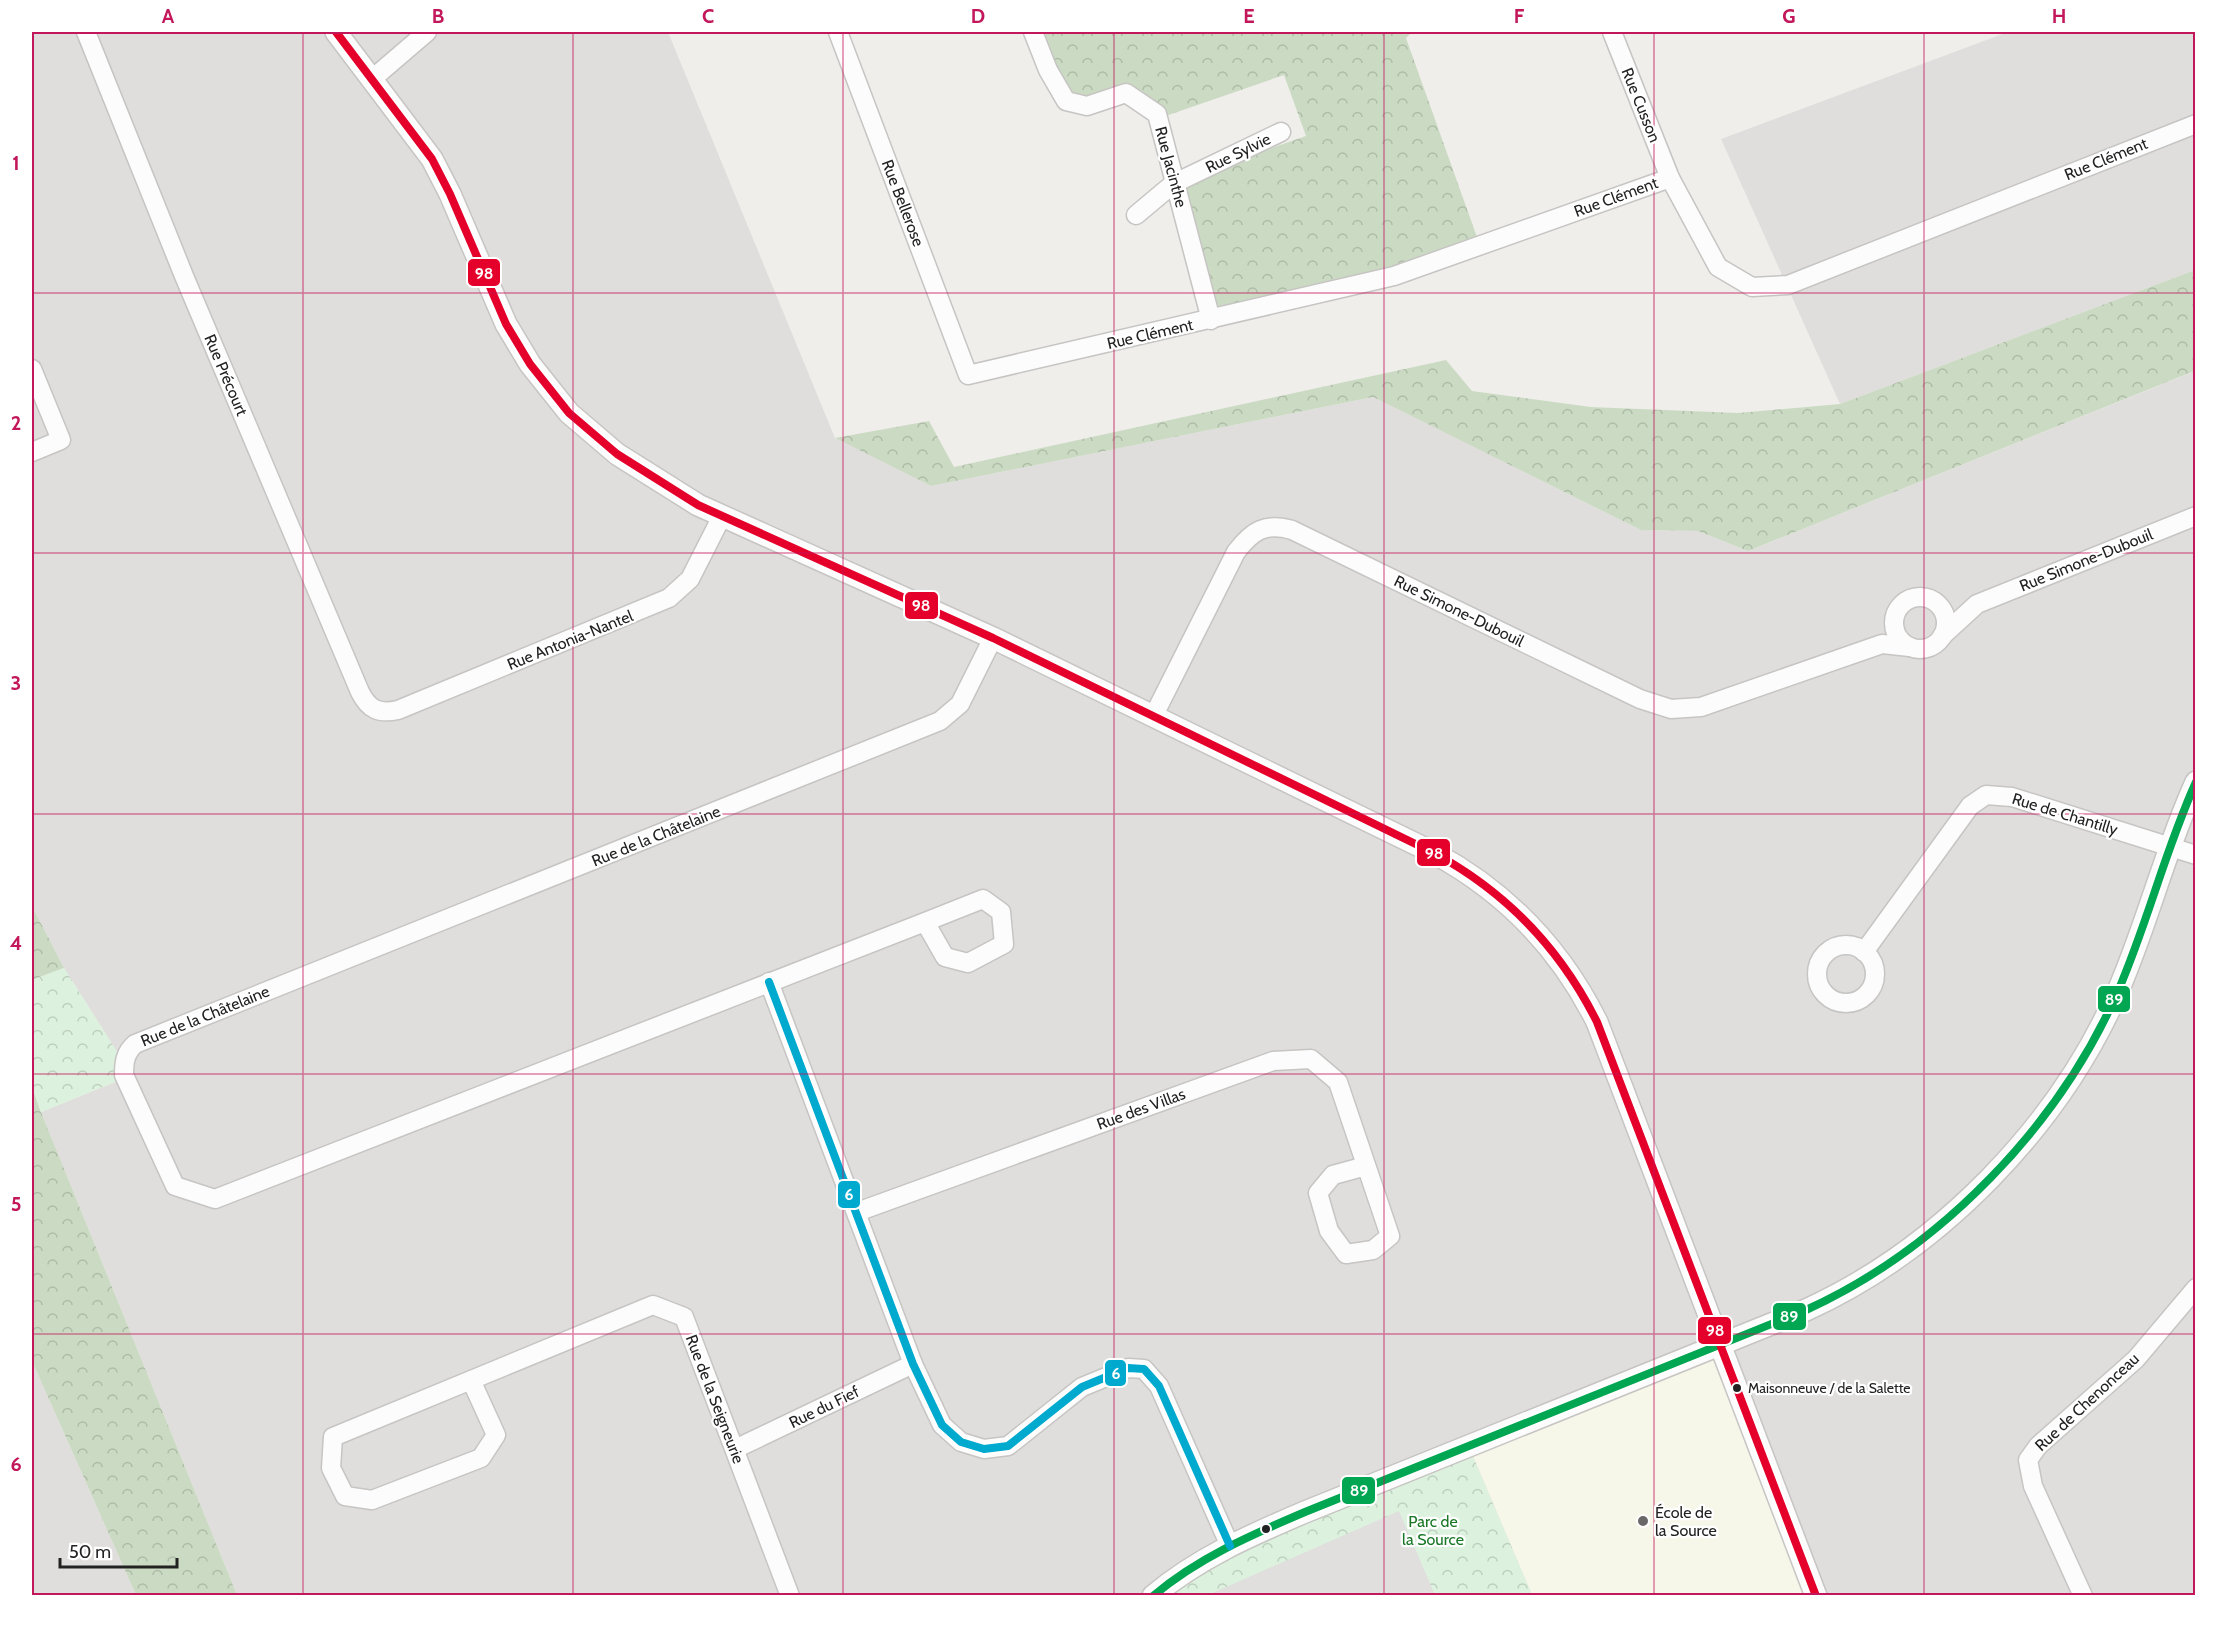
<svg xmlns="http://www.w3.org/2000/svg" width="2227" height="1627" viewBox="0 0 2227 1627" font-family="Cabin,sans-serif">
<defs>
<pattern id="forest-crowns" width="20" height="18" patternUnits="userSpaceOnUse" patternTransform="scale(1.5)"><rect width="20" height="18" fill="#cbdbc3"/><path d="M2 6a3 3 0 1 1 6 0M12 15a3 3 0 1 1 6 0" fill="none" stroke="#aebca7"/></pattern>
<pattern id="park-crowns" width="20" height="18" patternUnits="userSpaceOnUse" patternTransform="scale(1.5)"><rect width="20" height="18" fill="#ddf2de"/><path d="M2 6a3 3 0 1 1 6 0M12 15a3 3 0 1 1 6 0" fill="none" stroke="#bdcfbe"/></pattern>
</defs>
<rect width="100%" height="100%" fill="#f0eeeb"/>
<!-- residential -->
<g fill="#dfdedc">
<polygon points="32,32 668,32 835,438 931,486 1373,397 1641,530 1698,531 1748,551 2193,372 2196,375 2195,1595 237,1595 41,1112 120,1080 121,1058 64,968 32,906"/>
<polygon points="2008,32 2195,32 2195,270 1840,404 1721,139"/>
<polygon points="32,1361 136,1595 32,1595"/>
</g>
<!-- education -->
<polygon fill="#f6f6e9" points="1718,1346 1816,1595 1532,1595 1469,1447"/>
<!-- forest -->
<g fill="url(#forest-crowns)">
<polygon points="1034,32 1412,32 1406,38 1478,240 1398,276 1211,320 1178,180 1306,136 1284,75 1157,119 1123,94 1067,100"/>
<polygon points="2195,270 2195,375 2192,372 1748,551 1698,531 1641,530 1373,397 931,486 835,438 929,421 954,467 1446,360 1472,391 1591,407 1738,413 1840,404"/>
<polygon points="32,906 64,968 32,980"/>
<polygon points="32,1087 41,1112 237,1595 136,1595 32,1361"/>
</g>
<!-- park -->
<g fill="url(#park-crowns)">
<polygon points="64,968 121,1058 120,1080 41,1112 32,1087 32,980"/>
<polygon points="1469,1447 1532,1595 1153,1596 1162,1588"/>
</g>
<!-- parking -->
<polygon fill="#e0dfde" points="1399,1511 1435,1595 1208,1595"/>
<g fill="none" stroke-linecap="round" stroke-linejoin="round">
<defs>
<g id="minor">
<path d="M86,32l98,244 176,416c9,18 19,22 38,18l271,-112 21,-19 32,-63"/>
<polyline points="838,32 968,375 1394,276 1670,178 1718,267 1752,287 1788,285 2196,124"/>
<polyline points="1033,32 1048,70 1066,101 1087,106 1126,93 1157,114 1211,320"/>
<polyline points="1612,32 1670,178"/>
<polyline points="371,80 427,32"/>
<polyline points="1136,215 1173,184 1281,132"/>
<polyline points="32,369 61,440 32,452"/>
<circle cx="1920" cy="623" r="26"/>
<polyline points="1942,636 1977,604 2196,516"/>
<path d="M1154,715l82,-163c16,-21 29,-30 56,-22l348,169 31,10 30,-2 181,-63 28,3"/>
<path d="M925,922l20,35 23,6 36,-19 -3,-32 -18,-13 -58,23 -710,277 -40,-13 -51,-111c0,-13 1,-22 11,-31l805,-323 20,-17 33,-66"/>
<circle cx="1846" cy="974" r="29"/>
<polyline points="1864,952 1970,806 1986,795 2012,797 2196,855"/>
<polyline points="769,982 913,1364 942,1425 961,1442 984,1449 1008,1446 1082,1387 1128,1368 1144,1369 1159,1386 1230,1546"/>
<polyline points="857,1212 1273,1061 1311,1059 1338,1082 1390,1236 1373,1250 1346,1254 1329,1231 1318,1193 1333,1175 1366,1166"/>
<polyline points="471,1380 496,1435 481,1458 372,1500 345,1496 331,1468 333,1437 653,1305 684,1317 790,1596"/>
<polyline points="735,1449 913,1364"/>
<polyline points="2083,1596 2033,1486 2028,1460 2038,1446 2136,1359 2196,1288"/>
</g>
<g id="tertiary">
<path d="M336,32l96,127 18,35 56,130 24,40 39,49 48,41 81,51 295,133 441,215c72,39 127,97 163,169l219,574"/>
<path d="M1153,1596c45,-38 98,-61 152,-84l501,-202c134,-61 253,-184 312,-319 30,-69 47,-141 78,-209"/>
</g>
</defs>
<!-- minor casing -->
<use href="#minor" stroke="#c6c5c3" stroke-width="21"/>
<!-- tertiary casing -->
<use href="#tertiary" stroke="#c6c5c3" stroke-width="24"/>
<!-- minor -->
<use href="#minor" stroke="#fdfcfc" stroke-width="18"/>
<!-- tertiary -->
<use href="#tertiary" stroke="#fdfcfc" stroke-width="21"/>
<defs>
<path id="bus-1" d="M1153,1596c45,-38 98,-61 152,-84l501,-202c134,-61 253,-184 312,-319 30,-69 47,-141 78,-209"/>
<path id="bus-2" d="M336,32l96,127 18,35 56,130 24,40 39,49 48,41 81,51 295,133 441,215c72,39 127,97 163,169l219,574"/>
<polyline id="bus-3" points="769,982 913,1364 942,1425 961,1442 984,1449 1008,1446 1082,1387 1128,1368 1144,1369 1159,1386 1230,1546"/>
</defs>
<!-- bus-1 casing -->
<use href="#bus-1" stroke="#fff" stroke-width="12"/>
<!-- bus-2 casing -->
<use href="#bus-2" stroke="#fff" stroke-width="12"/>
<!-- bus-3 casing -->
<use href="#bus-3" stroke="#fff" stroke-width="12"/>
<!-- bus-1 -->
<use href="#bus-1" stroke="#00a651" stroke-width="8"/>
<!-- bus-2 -->
<use href="#bus-2" stroke="#e4002b" stroke-width="8"/>
<!-- bus-3 -->
<use href="#bus-3" stroke="#00a9ce" stroke-width="8"/>
</g>
<!-- grid -->
<path fill="none" stroke="#c2185b" stroke-width="1.5" stroke-opacity="0.55" d="M303,32v1564M573,32v1564M843,32v1564M1114,32v1564M1384,32v1564M1654,32v1564M1924,32v1564M32,293h2164M32,553h2164M32,814h2164M32,1074h2164M32,1334h2164"/>
<!-- markers -->
<g fill="#222" stroke="#fff" stroke-width="2">
<circle cx="1737" cy="1388" r="5"/>
<circle cx="1266" cy="1529" r="5"/>
</g>
<circle fill="#6a6968" stroke="#fff" stroke-width="2" cx="1643" cy="1521" r="6"/>
<g text-anchor="middle" dominant-baseline="central" stroke-width="4.5" stroke-linejoin="round" paint-order="stroke">
<!-- bus labels -->
<g font-size="14" fill="#222" stroke="#fff" text-anchor="start">
<text x="1748" y="1388">Maisonneuve / de la Salette</text>
</g>
<!-- street labels -->
<g font-size="16" fill="#222" stroke="#fff">
<text transform="translate(1641 105) rotate(68)">Rue Cusson</text>
<text transform="translate(1238 153) rotate(-26)">Rue Sylvie</text>
<text transform="translate(2106 159) rotate(-22)">Rue Clément</text>
<text transform="translate(1171 167) rotate(75)">Rue Jacinthe</text>
<text transform="translate(1616 197) rotate(-20)">Rue Clément</text>
<text transform="translate(903 203) rotate(69)">Rue Bellerose</text>
<text transform="translate(1150 334) rotate(-13)">Rue Clément</text>
<text transform="translate(226 375) rotate(67)">Rue Précourt</text>
<text transform="translate(2086 560) rotate(-22)">Rue Simone-Dubouil</text>
<text transform="translate(1459 611) rotate(26)">Rue Simone-Dubouil</text>
<text transform="translate(570 640) rotate(-22)">Rue Antonia-Nantel</text>
<text transform="translate(2065 814) rotate(17)">Rue de Chantilly</text>
<text transform="translate(656 836) rotate(-22)">Rue de la Châtelaine</text>
<text transform="translate(205 1016) rotate(-22)">Rue de la Châtelaine</text>
<text transform="translate(1141 1109) rotate(-20)">Rue des Villas</text>
<text transform="translate(715 1399) rotate(69)">Rue de la Seigneurie</text>
<text transform="translate(2087 1402) rotate(-43)">Rue de Chenonceau</text>
<text transform="translate(824 1407) rotate(-26)">Rue du Fief</text>
</g>
<!-- poi labels -->
<g font-size="16" fill="#222" stroke="#fff" text-anchor="start">
<text x="1655" y="1512">École de<tspan x="1655" dy="18">la Source</tspan></text>
</g>
<!-- park labels -->
<g font-size="16" fill="#197726" stroke="#fff">
<text x="1433" y="1521">Parc de<tspan x="1433" dy="18">la Source</tspan></text>
</g>
</g>
<g stroke="#fff" stroke-width="2">
<rect x="467" y="258" width="34" height="29" rx="6" fill="#e4002b"/>
<rect x="904" y="591" width="35" height="29" rx="6" fill="#e4002b"/>
<rect x="1416" y="838" width="35" height="29" rx="6" fill="#e4002b"/>
<rect x="2097" y="985" width="34" height="28" rx="6" fill="#00a651"/>
<rect x="837" y="1180" width="24" height="29" rx="6" fill="#00a9ce"/>
<rect x="1772" y="1302" width="35" height="29" rx="6" fill="#00a651"/>
<rect x="1697" y="1316" width="35" height="29" rx="6" fill="#e4002b"/>
<rect x="1104" y="1359" width="23" height="28" rx="6" fill="#00a9ce"/>
<rect x="1341" y="1476" width="35" height="29" rx="6" fill="#00a651"/>
</g>
<g font-size="16" text-anchor="middle" font-weight="bold" fill="#fff">
<text x="484" y="279">98</text>
<text x="921" y="611">98</text>
<text x="1434" y="859">98</text>
<text x="2114" y="1005">89</text>
<text x="849" y="1200">6</text>
<text x="1789" y="1322">89</text>
<text x="1715" y="1336">98</text>
<text x="1116" y="1379">6</text>
<text x="1359" y="1496">89</text>
</g>
<!-- border -->
<rect width="2227" height="1627" fill="none" stroke="#ffffff" stroke-width="66"/>
<!-- scale -->
<path d="M60 1558v9h117v-9" fill="none" stroke="#222222" stroke-width="3"/>
<text x="69" y="1558" font-size="18" fill="#222222" stroke="#ffffff" stroke-width="4.5" paint-order="stroke">50 m</text>
<rect x="33" y="33" width="2161" height="1561" fill="none" stroke="#c2185b" stroke-width="2"/>
<g font-size="20" text-anchor="middle" font-weight="bold" fill="#c2185b">
<text x="168" y="23">A</text>
<text x="438" y="23">B</text>
<text x="708" y="23">C</text>
<text x="978" y="23">D</text>
<text x="1249" y="23">E</text>
<text x="1519" y="23">F</text>
<text x="1789" y="23">G</text>
<text x="2059" y="23">H</text>
<text x="16" y="170">1</text>
<text x="16" y="430">2</text>
<text x="16" y="690">3</text>
<text x="16" y="950">4</text>
<text x="16" y="1211">5</text>
<text x="16" y="1471">6</text>
</g>
</svg>
